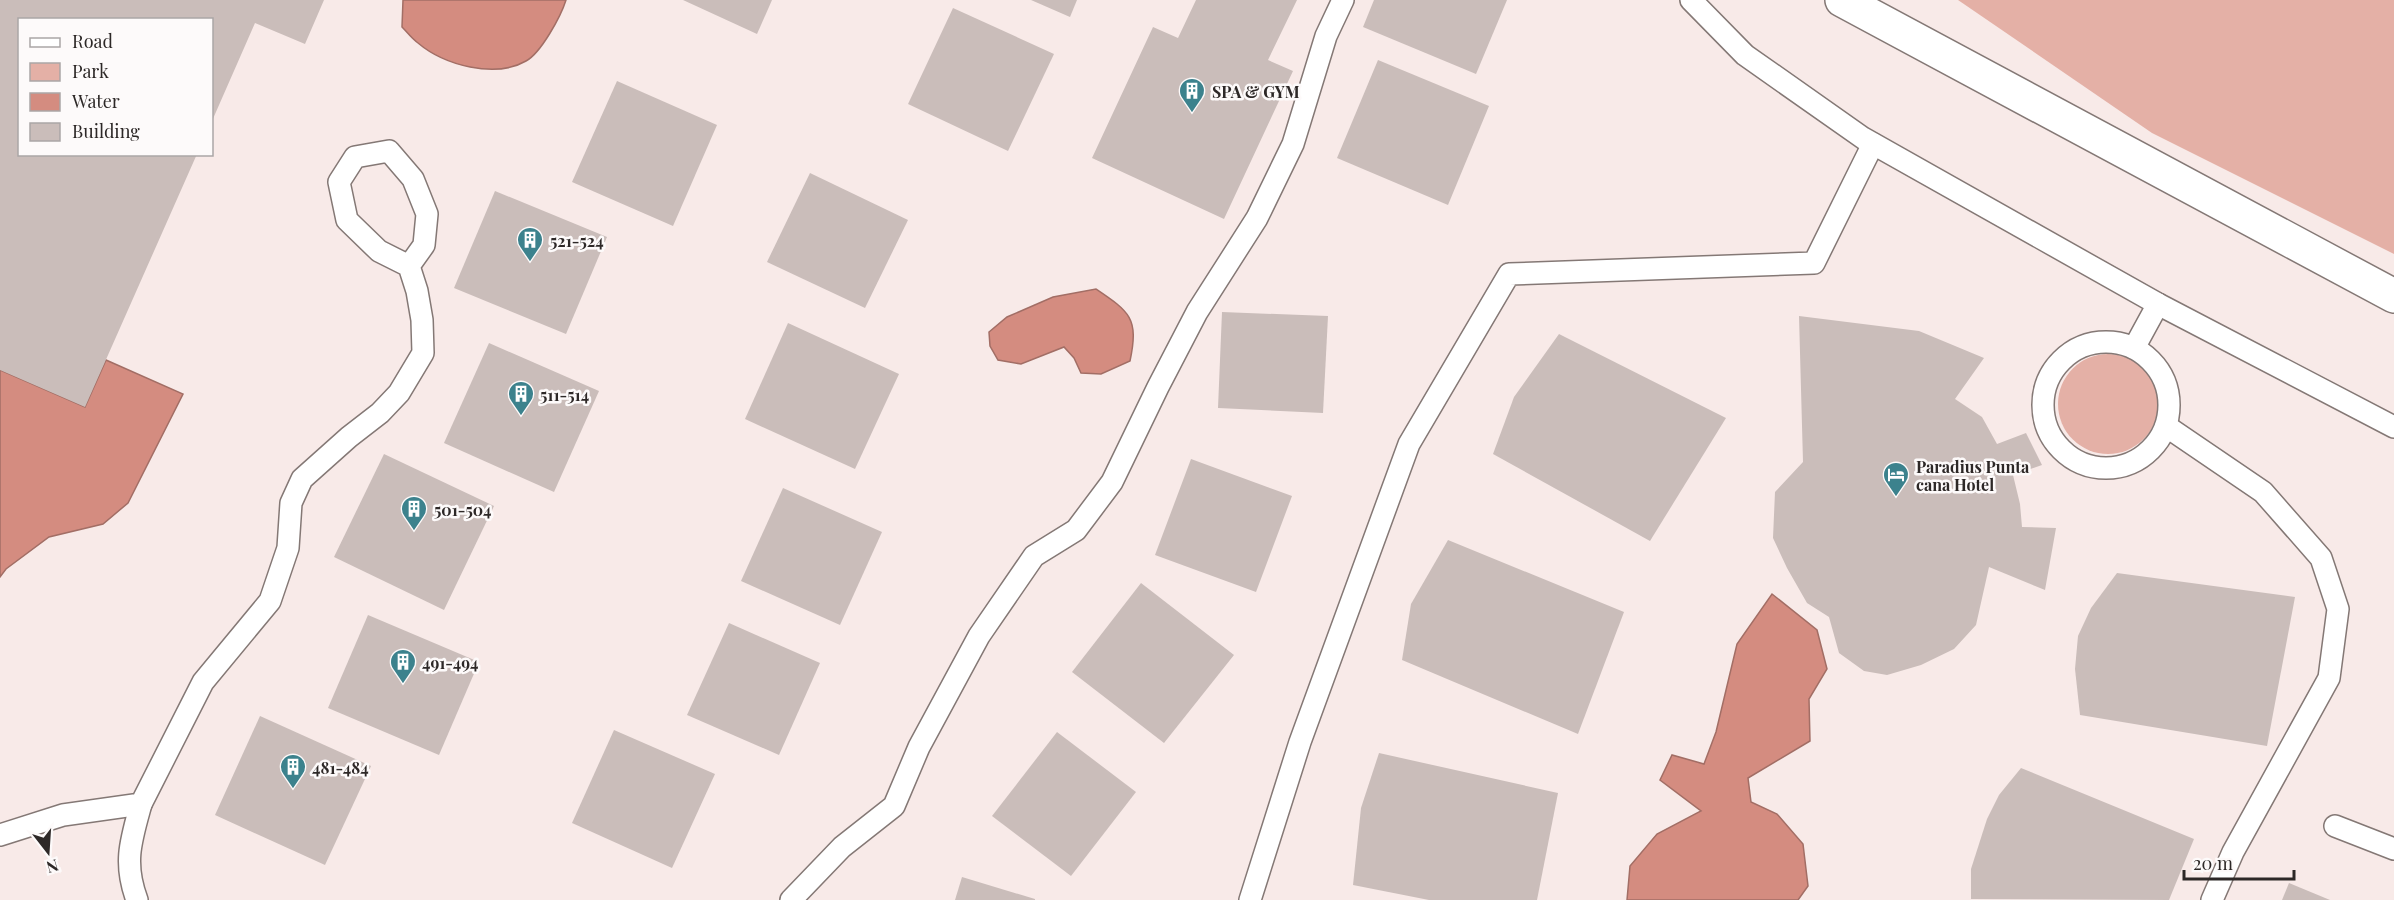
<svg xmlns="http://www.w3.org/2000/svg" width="2394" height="900" viewBox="0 0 2394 900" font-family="'Playfair Display',serif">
<rect width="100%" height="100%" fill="#f8eae8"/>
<!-- green -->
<g fill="#e4b0a6">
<polygon points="1958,0 2394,0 2394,254 2152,133"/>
<circle cx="2108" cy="404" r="50"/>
</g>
<!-- water -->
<g fill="#d48c80" stroke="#a26e65" stroke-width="1.5">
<path d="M403,0h163c-5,16 -25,53 -40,61 -31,18 -82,4 -108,-18 -6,-4 -11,-11 -16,-16z"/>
<path d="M1096,289c34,23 43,29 34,72l-29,13 -20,-1 -7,-15 -10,-11 -43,17 -23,-4 -8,-14 -1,-14 18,-15 46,-20z"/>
<polygon points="106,360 183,394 128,503 103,524 49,537 6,569 0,577 0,370 85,407"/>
<polygon points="1772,594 1817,630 1827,669 1809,699 1810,741 1748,778 1751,802 1777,814 1803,844 1808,886 1798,900 1627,900 1630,866 1657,834 1701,811 1660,780 1672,755 1704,764 1716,732 1737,644"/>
</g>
<!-- building -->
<g fill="#cabdba">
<polygon points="0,0 324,0 305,44 255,23 212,121 212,20 20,20 20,154 197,154 85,407 0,370"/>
<polygon points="683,0 772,0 757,34"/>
<polygon points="1031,0 1077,0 1070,17"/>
<polygon points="1196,0 1297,0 1268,60 1293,71 1224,219 1092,158 1153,27 1178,38"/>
<polygon points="1374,0 1507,0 1476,74 1363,27"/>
<polygon points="953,8 1054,54 1008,151 908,104"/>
<polygon points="1378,60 1489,106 1448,205 1337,158"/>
<polygon points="617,81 717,125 673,226 572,182"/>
<polygon points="810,173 908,220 865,308 767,262"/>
<polygon points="495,191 607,237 566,334 454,288"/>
<polygon points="1222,312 1328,316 1323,413 1218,408"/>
<polygon points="1799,316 1919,331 1984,358 1955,399 1982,417 1997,444 2026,433 2042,465 2013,475 2020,504 2022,527 2056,528 2045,590 1989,567 1976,625 1954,649 1921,665 1887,675 1864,671 1839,653 1829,617 1807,603 1787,568 1773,538 1775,492 1803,462"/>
<polygon points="788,323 899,374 855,469 745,419"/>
<polygon points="1559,334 1726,418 1650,541 1493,454 1514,397"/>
<polygon points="489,343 599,391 554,492 444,443"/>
<polygon points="384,454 494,506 444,610 334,557"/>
<polygon points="1191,459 1292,496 1256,592 1155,555"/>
<polygon points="783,488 882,532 840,625 741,581"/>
<polygon points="1448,540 1624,612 1578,734 1402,660 1411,604"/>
<polygon points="2117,573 2295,597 2267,746 2080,715 2075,669 2078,636 2091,608"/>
<polygon points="1141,583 1234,655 1164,743 1072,672"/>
<polygon points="368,615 479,662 439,755 328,708"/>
<polygon points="729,623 820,663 779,755 687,715"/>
<polygon points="260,716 371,766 325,865 215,815"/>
<polygon points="614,730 715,774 672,868 572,823"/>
<polygon points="1057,732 1136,792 1071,876 992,816"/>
<polygon points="1379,753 1558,793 1537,900 1429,900 1353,885 1361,808"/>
<polygon points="2021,768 2194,839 2169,900 1971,899 1971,869 1987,819 1999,795"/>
<polygon points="962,877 1035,899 1035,900 955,900"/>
<polygon points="2289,883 2330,900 2282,900"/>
</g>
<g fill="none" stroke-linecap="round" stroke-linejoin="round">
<defs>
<g id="service">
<polyline points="1691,0 1745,55 1863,138 2158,304 2394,427"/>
<circle cx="2106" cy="405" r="63"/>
<polyline points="2134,348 2158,304"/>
<polyline points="2166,426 2263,492 2321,558 2338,609 2329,678 2233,852 2212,900"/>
<polyline points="2335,826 2394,849"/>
<polyline points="0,835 63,815 141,804 203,682 270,601 288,548 291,503 302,479 349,437 380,413 399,393 423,353 422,320 417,291 409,266 424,245 427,214 413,179 389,151 355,157 339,182 347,220 379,251 409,266"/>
<path d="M137,900c-14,-37 -6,-60 4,-96"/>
<polyline points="791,900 842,847 894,806 919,747 979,636 1034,556 1076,530 1112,482 1158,387 1197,312 1257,218 1293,144 1326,36 1343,0"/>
<polyline points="1250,900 1300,742 1409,444 1509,274 1814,263 1873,144"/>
</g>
<polyline id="minor" points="1842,0 2394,296"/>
</defs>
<!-- service casing -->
<use href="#service" stroke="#847875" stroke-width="24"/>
<!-- minor casing -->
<use href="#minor" stroke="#847875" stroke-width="36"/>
<!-- service -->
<use href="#service" stroke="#fff" stroke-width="21"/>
<!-- minor -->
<use href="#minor" stroke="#fff" stroke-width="33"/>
</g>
<!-- icons -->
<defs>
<symbol id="building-pin" viewBox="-11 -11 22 30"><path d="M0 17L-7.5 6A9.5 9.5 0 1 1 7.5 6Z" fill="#3c828d" stroke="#fdfafa"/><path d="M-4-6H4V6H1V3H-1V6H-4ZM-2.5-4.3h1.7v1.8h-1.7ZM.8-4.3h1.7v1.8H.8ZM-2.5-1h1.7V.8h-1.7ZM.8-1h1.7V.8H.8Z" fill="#fff"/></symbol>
<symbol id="hotel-pin" viewBox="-11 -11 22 30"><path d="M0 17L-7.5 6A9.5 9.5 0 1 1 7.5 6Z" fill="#3c828d" stroke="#fdfafa"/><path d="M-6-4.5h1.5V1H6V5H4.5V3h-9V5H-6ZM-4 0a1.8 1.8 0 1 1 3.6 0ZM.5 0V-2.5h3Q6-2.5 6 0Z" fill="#fff"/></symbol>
</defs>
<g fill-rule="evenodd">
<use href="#building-pin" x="1177" y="76" width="30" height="40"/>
<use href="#building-pin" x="515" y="225" width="30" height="40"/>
<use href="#building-pin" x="506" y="379" width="30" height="40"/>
<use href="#hotel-pin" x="1881" y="460" width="30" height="40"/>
<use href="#building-pin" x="399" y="494" width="30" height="40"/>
<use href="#building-pin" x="388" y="647" width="30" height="40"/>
<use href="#building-pin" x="278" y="752" width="30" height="40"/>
</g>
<g text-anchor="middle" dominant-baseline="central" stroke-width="5" stroke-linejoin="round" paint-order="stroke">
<!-- poi labels -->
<g font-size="16" font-weight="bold" fill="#2d2827" stroke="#fdfafa" text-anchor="start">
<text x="1212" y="91">SPA &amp; GYM</text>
<text x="550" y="240">521-524</text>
<text x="540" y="394">511-514</text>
<text x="1916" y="466">Paradius Punta<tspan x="1916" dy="18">cana Hotel</tspan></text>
<text x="434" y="509">501-504</text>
<text x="422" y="662">491-494</text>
<text x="312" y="767">481-484</text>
</g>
</g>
<!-- legend -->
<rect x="18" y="18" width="195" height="138" fill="#fdfafa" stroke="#aaa6a6" stroke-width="1.5"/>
<rect x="30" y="38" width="30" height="9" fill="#ffffff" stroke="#aaa6a6" stroke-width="1.5"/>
<text x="72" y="48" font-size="18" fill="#2d2827">Road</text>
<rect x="30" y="63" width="30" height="18" fill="#e4b0a6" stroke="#aaa6a6" stroke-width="1.5"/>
<text x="72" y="78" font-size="18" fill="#2d2827">Park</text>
<rect x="30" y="93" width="30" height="18" fill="#d48c80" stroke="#aaa6a6" stroke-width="1.5"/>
<text x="72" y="108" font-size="18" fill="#2d2827">Water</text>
<rect x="30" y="123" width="30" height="18" fill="#cabdba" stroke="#aaa6a6" stroke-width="1.5"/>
<text x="72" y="138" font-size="18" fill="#2d2827">Building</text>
<!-- north arrow -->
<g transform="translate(48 852) rotate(163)" stroke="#fdfafa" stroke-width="4.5" paint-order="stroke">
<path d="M0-4.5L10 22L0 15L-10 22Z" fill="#2d2827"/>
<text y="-9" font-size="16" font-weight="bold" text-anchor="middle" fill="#2d2827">N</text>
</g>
<!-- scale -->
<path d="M2184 870v9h110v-9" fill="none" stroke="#2d2827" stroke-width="3"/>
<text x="2193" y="870" font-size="18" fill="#2d2827" stroke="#fdfafa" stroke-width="4.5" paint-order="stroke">20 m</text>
</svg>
